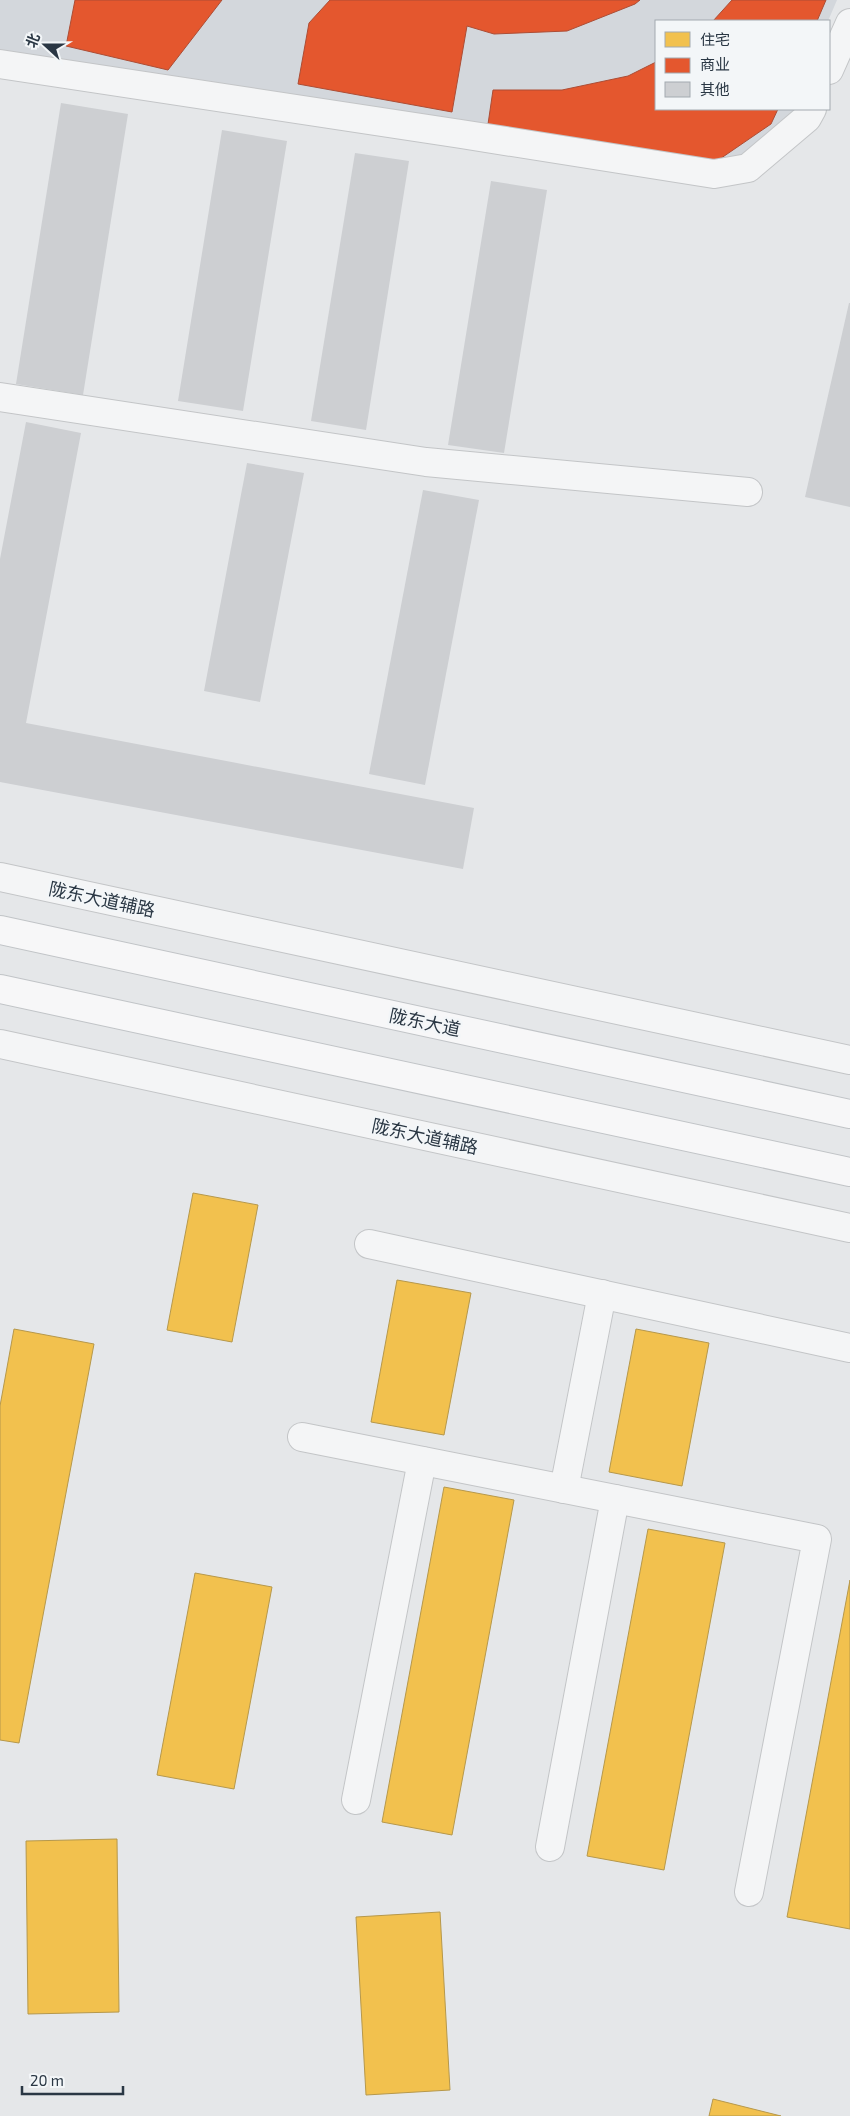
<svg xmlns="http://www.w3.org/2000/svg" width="850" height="2116" viewBox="0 0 850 2116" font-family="'Exo 2','Noto Sans SC',sans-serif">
<rect width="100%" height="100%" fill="#e5e7e9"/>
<!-- built -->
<polygon fill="#d3d7dc" points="0,0 837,0 828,21 656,21 656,109 794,109 788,122 716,172 0,50"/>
<!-- homes -->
<g fill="#f2c14e" stroke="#b6984b">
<polygon points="193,1193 258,1205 232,1342 167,1330"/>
<polygon points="397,1280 471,1293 444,1435 371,1422"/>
<polygon points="14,1329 94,1344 19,1743 0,1740 0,1406"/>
<polygon points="636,1329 709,1343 682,1486 609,1472"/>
<polygon points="444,1487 514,1500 452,1835 382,1822"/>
<polygon points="648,1529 725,1543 664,1870 587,1856"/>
<polygon points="195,1573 272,1587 234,1789 157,1775"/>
<polygon points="850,1580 850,1929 787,1917"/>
<polygon points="117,1839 119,2012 28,2014 26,1841"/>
<polygon points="440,1912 450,2090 366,2095 356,1917"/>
<polygon points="713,2099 781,2116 709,2116"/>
</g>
<!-- shops -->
<g fill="#e4572e" stroke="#ac4d35">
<polygon points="75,0 222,0 168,70 66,46"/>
<polygon points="330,0 640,0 635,4 567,31 494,34 467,26 452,112 298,84 309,23"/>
<polygon points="732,0 826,0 817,21 713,21"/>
<polygon points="656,62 656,109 778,109 771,124 714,163 487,131 493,90 562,90 628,76"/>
</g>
<!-- building -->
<g fill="#cdcfd2">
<polygon points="61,103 128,114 83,395 16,384"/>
<polygon points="222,130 287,141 243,411 178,401"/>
<polygon points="355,153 409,161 366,430 311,421"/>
<polygon points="491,181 547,190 504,453 448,445"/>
<polygon points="849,303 850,303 850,507 805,497"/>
<polygon points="26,422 81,433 26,723 474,808 463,869 0,782 0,559"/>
<polygon points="247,463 304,473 260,702 204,691"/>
<polygon points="423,490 479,500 425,785 369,774"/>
</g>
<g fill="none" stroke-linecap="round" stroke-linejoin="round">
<defs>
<g id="minor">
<polyline points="0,64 461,134 714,174 748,168 807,118 812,109"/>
<polyline points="829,70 850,23"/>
<polyline points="0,397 426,462 748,492"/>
<polyline points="0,877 850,1060"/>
<polyline points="0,1044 850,1228"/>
<polyline points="369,1244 850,1348"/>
<polyline points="302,1437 817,1539 749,1892"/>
<polyline points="564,1489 602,1294"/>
<polyline points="356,1800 422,1461"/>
<polyline points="550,1847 615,1499"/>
</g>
<g id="major">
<polyline points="0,930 850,1114"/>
<polyline points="0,989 850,1172"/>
</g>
</defs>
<!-- minor casing -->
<use href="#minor" stroke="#c3c5c7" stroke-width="30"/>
<!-- major casing -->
<use href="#major" stroke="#c1c4c7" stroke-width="30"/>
<!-- minor -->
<use href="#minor" stroke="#f4f5f6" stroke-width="28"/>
<!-- major -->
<use href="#major" stroke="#f7f7f8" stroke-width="28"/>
</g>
<g text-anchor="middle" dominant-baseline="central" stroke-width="5" stroke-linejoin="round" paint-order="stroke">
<!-- street labels -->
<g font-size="18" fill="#2a3744" stroke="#f3f6f8">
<text transform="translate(102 899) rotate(12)">陇东大道辅路</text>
<text transform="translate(425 1022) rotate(12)">陇东大道</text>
<text transform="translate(425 1136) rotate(12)">陇东大道辅路</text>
</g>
</g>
<!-- legend -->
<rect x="655" y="20" width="175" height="90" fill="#f3f6f8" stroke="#a3aab0"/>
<rect x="665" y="32" width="25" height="15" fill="#f2c14e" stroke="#a3aab0"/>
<text x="700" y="45" font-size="15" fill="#2a3744">住宅</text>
<rect x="665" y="58" width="25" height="15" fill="#e4572e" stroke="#a3aab0"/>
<text x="700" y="70" font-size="15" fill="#2a3744">商业</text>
<rect x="665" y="82" width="25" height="15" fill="#cdcfd2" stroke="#a3aab0"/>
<text x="700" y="95" font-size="15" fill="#2a3744">其他</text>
<!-- north arrow -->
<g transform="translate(45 45) rotate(291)" stroke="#f3f6f8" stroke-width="4" paint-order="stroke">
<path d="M0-4L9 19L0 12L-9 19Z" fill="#2a3744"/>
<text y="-8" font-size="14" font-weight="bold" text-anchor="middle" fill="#2a3744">北</text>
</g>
<!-- scale -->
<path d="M22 2086v8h101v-8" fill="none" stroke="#2a3744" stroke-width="2.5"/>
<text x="30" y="2086" font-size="15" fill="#2a3744" stroke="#f3f6f8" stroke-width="4" paint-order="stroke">20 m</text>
</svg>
